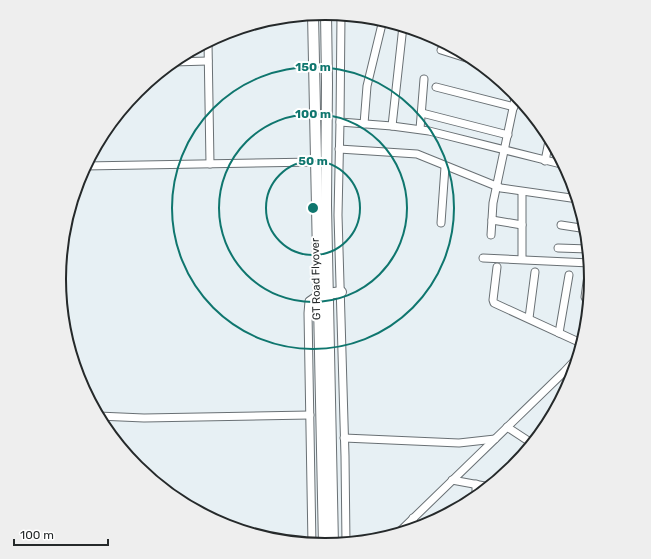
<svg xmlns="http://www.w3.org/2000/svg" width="651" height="559" viewBox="0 0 651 559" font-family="Rubik,sans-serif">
<rect width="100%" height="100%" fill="#e7f0f4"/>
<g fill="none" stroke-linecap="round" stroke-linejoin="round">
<defs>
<g id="minor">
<polyline points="341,15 340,122 338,215 345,456 346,544"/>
<polyline points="208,42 210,164"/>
<polyline points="441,50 479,62"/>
<polyline points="173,62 208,61"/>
<polyline points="436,87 514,107"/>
<polyline points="422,113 508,135"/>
<polyline points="340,122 392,126 429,131 565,165"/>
<polyline points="364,124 367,86 383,20"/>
<polyline points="392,126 403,26"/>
<polyline points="420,129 424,79"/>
<polyline points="339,149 417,154 501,188 578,199"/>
<polyline points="545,161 550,136"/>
<polyline points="85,166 316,162"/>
<polyline points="522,192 522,259"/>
<polyline points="573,198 575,189"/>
<polyline points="492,220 522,225"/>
<polyline points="441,223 445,167"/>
<polyline points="561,225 587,229"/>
<polyline points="491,235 493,203 516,94"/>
<polyline points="558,248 589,249"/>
<polyline points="483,258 590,263"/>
<polyline points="590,260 585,297 586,299 590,301"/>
<polyline points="497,267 493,300 494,303 583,344"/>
<polyline points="529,318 535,272"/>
<polyline points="559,333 569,275"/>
<polyline points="98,416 144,418 310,415"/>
<polyline points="507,427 533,444"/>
<polyline points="344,438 459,443 495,439"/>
<polyline points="452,480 490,487"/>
<polyline points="476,499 476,484"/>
<polyline points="413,518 414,530"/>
<polyline points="395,536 564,372 580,355"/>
<polyline points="312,545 308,313 309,301 319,294"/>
</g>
<g id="highway">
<polyline points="326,13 327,83 326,205 333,545"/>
<polyline points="313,14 324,546"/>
<polyline points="328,294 341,292"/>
</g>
</defs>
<!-- minor casing -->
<use href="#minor" stroke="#697074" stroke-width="9"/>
<!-- highway casing -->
<use href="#highway" stroke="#697074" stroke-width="12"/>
<!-- minor -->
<use href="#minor" stroke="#fff" stroke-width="7"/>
<!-- highway -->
<use href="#highway" stroke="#fff" stroke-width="10"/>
</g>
<!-- distance rings -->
<g fill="none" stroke="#0f766e" stroke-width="2">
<circle cx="313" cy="208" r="47"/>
<circle cx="313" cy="208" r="94"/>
<circle cx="313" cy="208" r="141"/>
</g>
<g text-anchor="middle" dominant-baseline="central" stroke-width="4" stroke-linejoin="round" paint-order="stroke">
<!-- street labels -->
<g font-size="11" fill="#25292a" stroke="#fff">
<text transform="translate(316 279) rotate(-91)">GT Road Flyover</text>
</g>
</g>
<!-- crop -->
<path d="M0 0H651V559H0ZM66 279a259 259 0 1 1 518 0a259 259 0 1 1-518 0Z" fill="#eee" fill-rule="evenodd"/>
<path fill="none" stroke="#25292a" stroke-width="2" d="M66 279a259 259 0 1 1 518 0a259 259 0 1 1-518 0Z"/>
<circle cx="313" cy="208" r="6" fill="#0f766e" stroke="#fff" stroke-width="2"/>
<g font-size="12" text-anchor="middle" font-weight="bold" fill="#0f766e" stroke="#fff" stroke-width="4" stroke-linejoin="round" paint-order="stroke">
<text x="313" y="71">150 m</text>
<text x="313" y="118">100 m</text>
<text x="313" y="165">50 m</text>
</g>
<!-- scale -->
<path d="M14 539v6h94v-6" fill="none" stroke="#25292a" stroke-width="2"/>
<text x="20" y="539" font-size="12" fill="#25292a" stroke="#ffffff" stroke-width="3" paint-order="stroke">100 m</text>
</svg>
